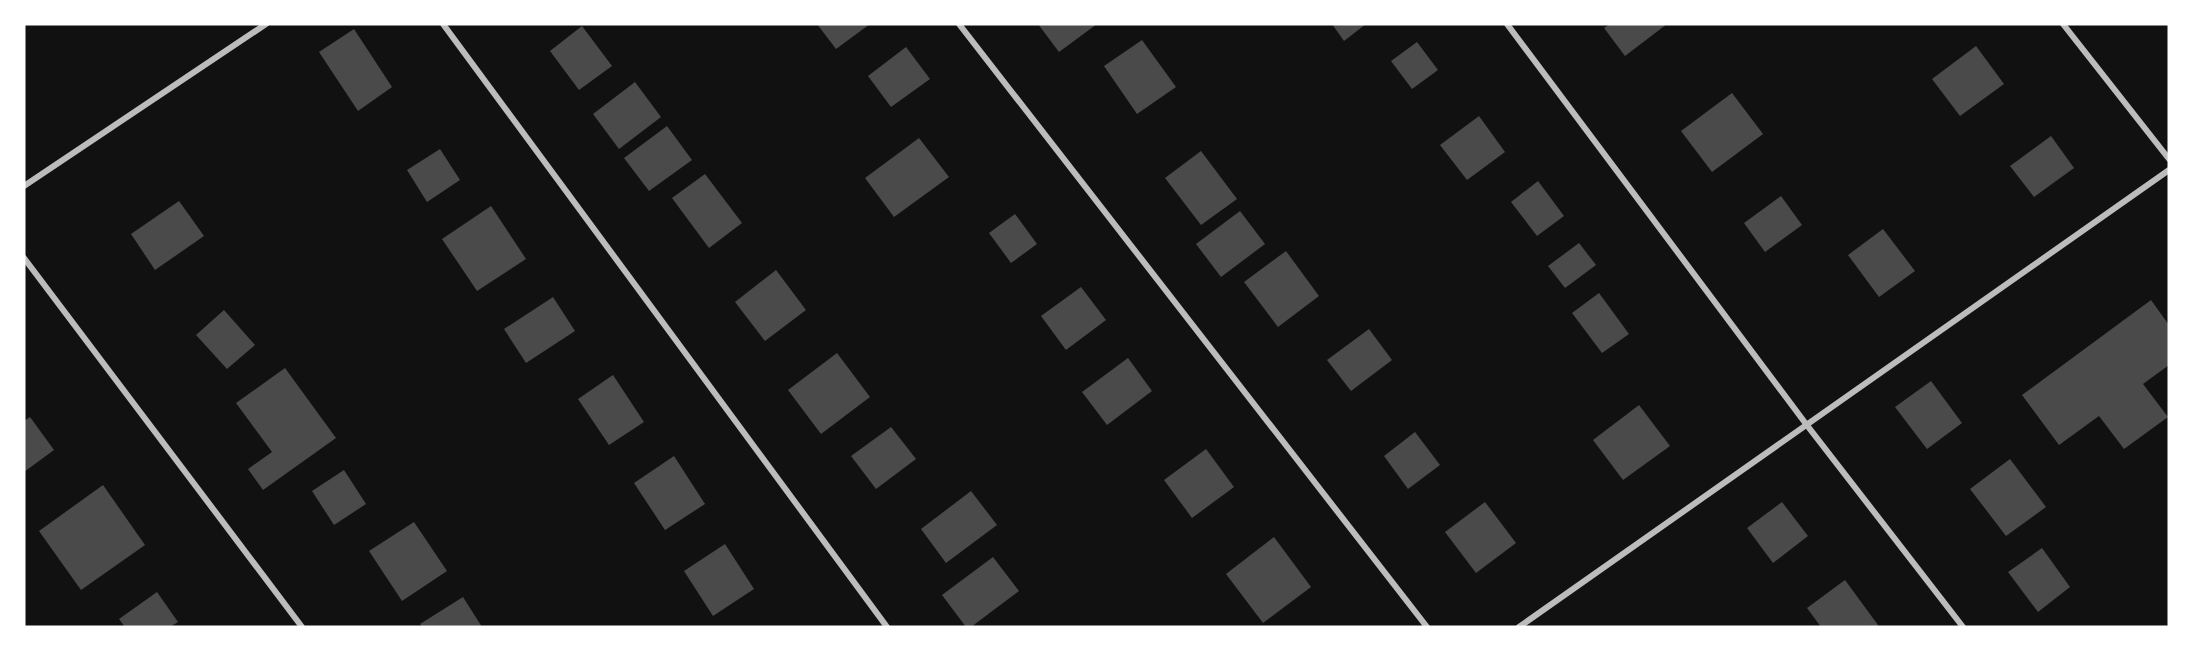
<svg xmlns="http://www.w3.org/2000/svg" width="2193" height="651" viewBox="0 0 2193 651" font-family="Bitter,serif">
<rect width="100%" height="100%" fill="#111"/>
<!-- building -->
<g fill="#4a4a4a">
<polygon points="817,24 870,24 836,49"/>
<polygon points="1038,24 1097,24 1059,52"/>
<polygon points="1332,24 1366,24 1344,41"/>
<polygon points="1610,24 1667,24 1625,56 1604,28"/>
<polygon points="582,26 612,66 579,90 550,51"/>
<polygon points="354,29 392,87 358,111 319,52"/>
<polygon points="1142,40 1176,87 1137,114 1104,66"/>
<polygon points="1417,42 1438,70 1412,89 1391,61"/>
<polygon points="1976,46 2004,84 1960,116 1932,79"/>
<polygon points="906,47 930,79 891,107 868,76"/>
<polygon points="635,82 661,117 619,149 593,114"/>
<polygon points="1732,93 1763,134 1712,172 1681,131"/>
<polygon points="1479,116 1505,152 1467,180 1440,145"/>
<polygon points="667,126 692,160 649,191 624,158"/>
<polygon points="2051,136 2074,168 2034,197 2010,166"/>
<polygon points="919,138 949,177 894,217 865,178"/>
<polygon points="440,149 460,180 427,202 407,170"/>
<polygon points="1201,151 1237,199 1201,225 1165,178"/>
<polygon points="705,174 742,223 709,248 672,198"/>
<polygon points="1538,181 1564,216 1537,236 1511,202"/>
<polygon points="1781,196 1802,225 1765,252 1744,223"/>
<polygon points="179,201 204,236 155,270 131,234"/>
<polygon points="491,206 526,259 477,291 442,239"/>
<polygon points="1240,211 1265,244 1221,277 1196,244"/>
<polygon points="1015,214 1037,244 1011,263 989,233"/>
<polygon points="1883,229 1915,271 1879,297 1848,255"/>
<polygon points="1579,243 1596,265 1565,288 1548,266"/>
<polygon points="1286,251 1319,296 1278,327 1244,282"/>
<polygon points="776,270 806,310 765,341 735,302"/>
<polygon points="1081,287 1106,320 1066,350 1041,316"/>
<polygon points="1599,293 1629,334 1602,353 1572,313"/>
<polygon points="553,297 575,331 526,363 504,329"/>
<polygon points="2151,300 2169,325 2169,365 2143,384 2168,417 2124,449 2099,416 2059,445 2022,395"/>
<polygon points="224,310 255,345 227,369 196,335"/>
<polygon points="1369,329 1392,360 1351,391 1327,360"/>
<polygon points="837,353 870,397 821,434 788,390"/>
<polygon points="1128,358 1152,391 1107,425 1082,392"/>
<polygon points="285,368 336,438 263,490 248,469 272,452 236,403"/>
<polygon points="613,375 644,422 609,445 578,399"/>
<polygon points="1931,381 1962,423 1927,449 1895,407"/>
<polygon points="1639,405 1670,446 1623,480 1593,440"/>
<polygon points="30,417 54,450 24,472 24,421"/>
<polygon points="891,427 916,459 876,489 851,456"/>
<polygon points="1415,432 1440,465 1408,489 1384,456"/>
<polygon points="1206,449 1234,487 1192,518 1164,480"/>
<polygon points="674,456 705,504 665,530 634,483"/>
<polygon points="2010,459 2046,507 2006,536 1970,489"/>
<polygon points="344,470 366,504 334,525 312,491"/>
<polygon points="103,485 145,545 81,590 39,531"/>
<polygon points="971,491 997,525 946,563 921,529"/>
<polygon points="1485,502 1516,543 1476,573 1445,532"/>
<polygon points="1782,502 1808,536 1773,563 1747,528"/>
<polygon points="414,522 447,571 402,601 369,551"/>
<polygon points="1274,537 1311,587 1263,623 1226,574"/>
<polygon points="725,544 754,589 713,616 684,571"/>
<polygon points="2042,548 2070,587 2038,612 2008,572"/>
<polygon points="993,557 1019,591 971,627 966,627 942,595"/>
<polygon points="1845,580 1878,625 1876,627 1821,627 1807,608"/>
<polygon points="157,592 178,622 170,627 125,627 119,619"/>
<polygon points="463,597 482,627 422,627 420,624"/>
</g>
<g fill="none" stroke-linecap="round" stroke-linejoin="round">
<!-- minor -->
<g stroke="#bcbcbc" stroke-width="6">
<polyline points="443,24 887,627"/>
<polyline points="959,24 1427,627"/>
<polyline points="1507,24 1806,424 1963,627"/>
<polyline points="2063,24 2169,159"/>
<polyline points="24,186 266,24"/>
<polyline points="24,258 302,627"/>
<polyline points="1519,627 2169,170"/>
</g>
</g>
<!-- border -->
<rect width="2193" height="651" fill="none" stroke="#ffffff" stroke-width="51"/>
</svg>
